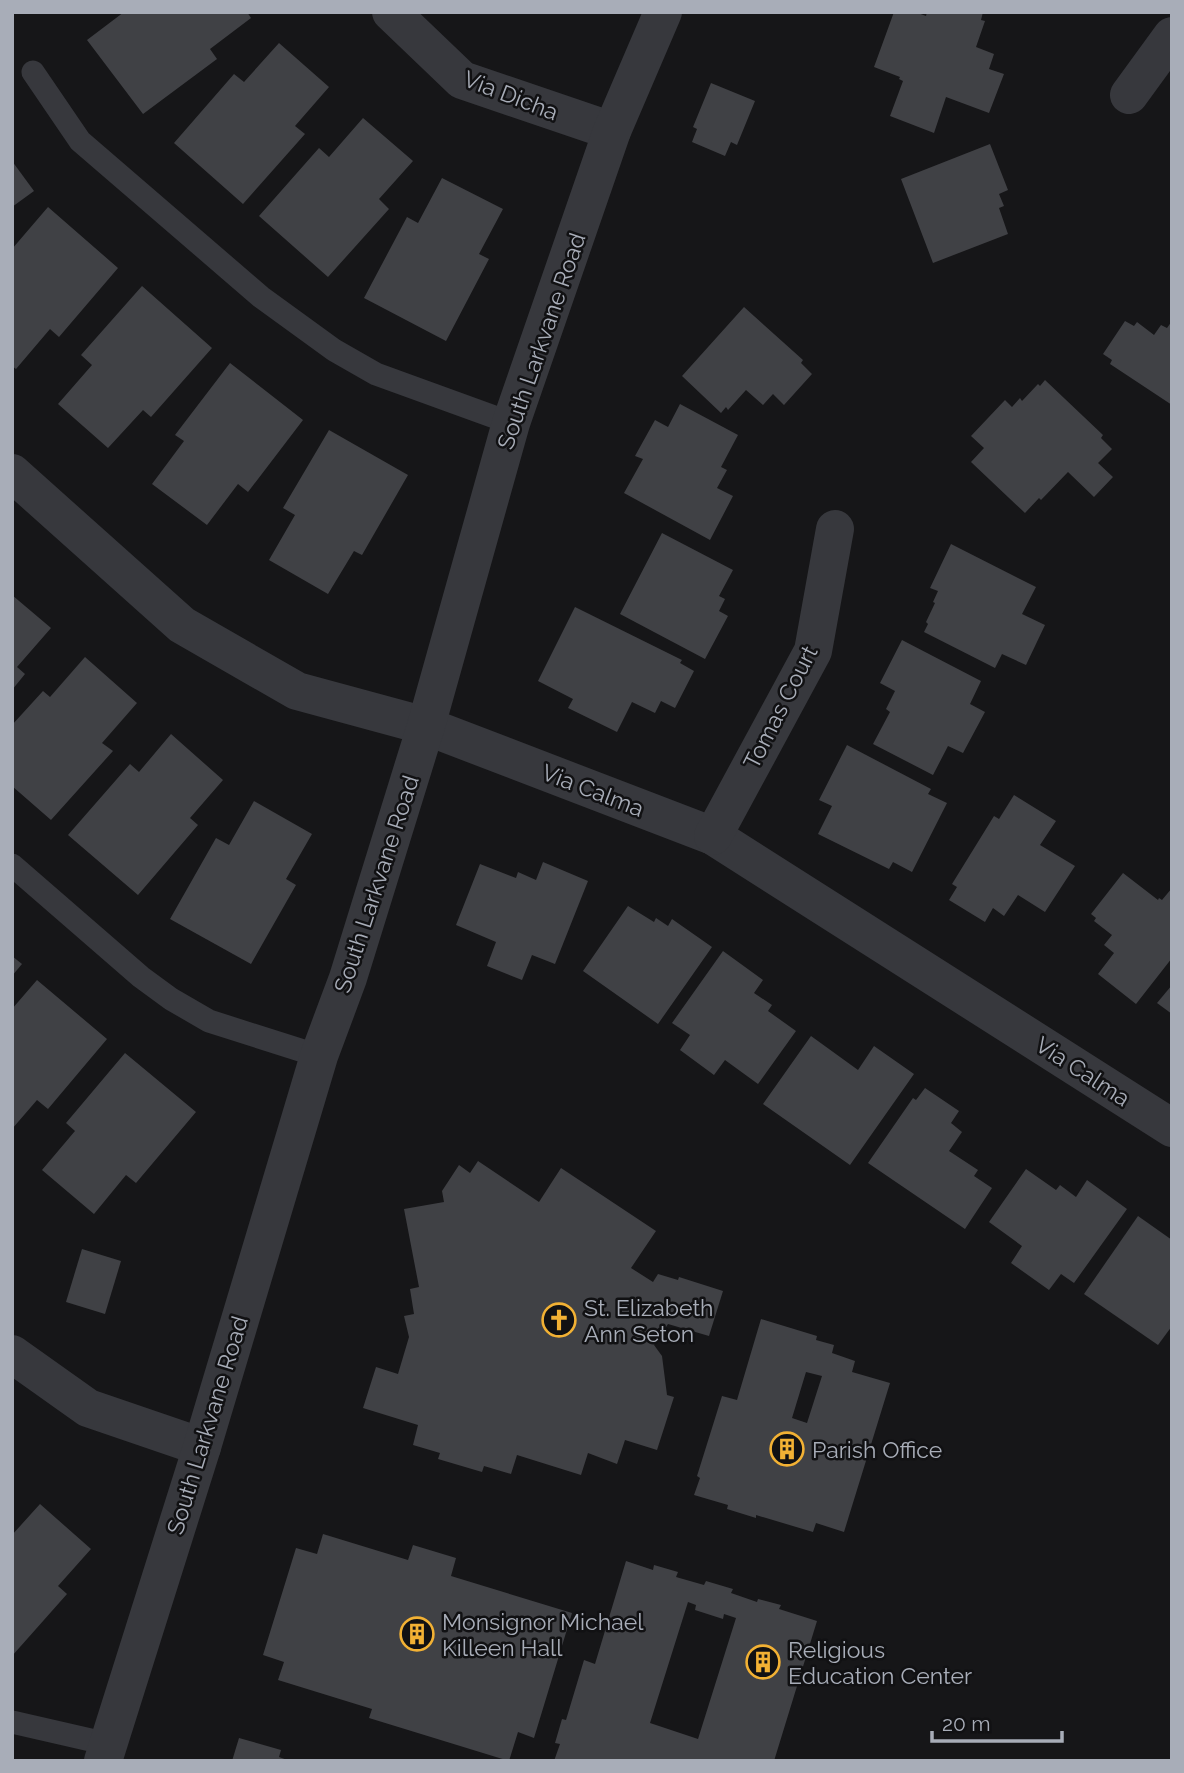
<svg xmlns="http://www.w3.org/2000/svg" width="1184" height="1773" viewBox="0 0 1184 1773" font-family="Raleway,sans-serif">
<rect width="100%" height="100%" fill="#161618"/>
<!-- building -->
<g fill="#404145" fill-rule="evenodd">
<polygon points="124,12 247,12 251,18 210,49 217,59 143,114 87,40"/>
<polygon points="894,12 915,12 926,16 927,12 983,12 981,20 985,21 976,47 994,54 989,69 1004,74 989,113 946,97 934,133 890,116 903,81 899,79 900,77 874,67"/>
<polygon points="279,43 329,87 295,126 305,134 243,204 174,143 234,74 244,82"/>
<polygon points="711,83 755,101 737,145 731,142 725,156 692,142 697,129 693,127"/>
<polygon points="363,118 413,161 379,199 389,209 328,277 259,216 319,148 329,157"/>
<polygon points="990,144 1008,190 999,194 1004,206 999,208 1008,234 933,263 901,179"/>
<polygon points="12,161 34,191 12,207"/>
<polygon points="442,178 503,209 479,254 489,259 446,341 364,298 407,217 418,223"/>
<polygon points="48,207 118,268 59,337 50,329 16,369 12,366 12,249"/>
<polygon points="142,286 212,348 151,417 143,410 108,448 58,404 92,365 81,355"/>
<polygon points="744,307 803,360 801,363 812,374 784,405 773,394 763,405 746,390 728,410 726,407 721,413 682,376"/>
<polygon points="1125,321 1134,326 1137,322 1154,335 1161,325 1167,328 1172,321 1172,405 1110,364 1112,360 1103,354"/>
<polygon points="230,363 303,420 248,492 238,484 207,525 152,484 184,441 175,435"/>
<polygon points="1045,380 1103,435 1101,438 1112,449 1098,463 1113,477 1094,497 1068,472 1041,500 1039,498 1025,513 971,462 984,448 971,436 1005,400 1012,407 1020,398 1022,401 1038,384 1040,386"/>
<polygon points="680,404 738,435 721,467 727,470 717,488 733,496 710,540 624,493 643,459 635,456 655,420 668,427"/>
<polygon points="329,430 408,475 362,555 354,551 328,594 269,560 295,515 283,508"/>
<polygon points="662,533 733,570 719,596 725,599 719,611 728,616 705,659 620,614"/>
<polygon points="951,544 1036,587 1022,614 1045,625 1026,665 1002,654 995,668 924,632 928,624 926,622 935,603 933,602 938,591 930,588"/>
<polygon points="12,595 51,628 17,667 25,674 12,690"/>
<polygon points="575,607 682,660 680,663 694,671 675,708 661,701 655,713 632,702 617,732 568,708 573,699 538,681"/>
<polygon points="902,640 981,681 970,704 985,712 963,753 948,746 933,775 873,744 890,712 886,709 895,691 880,683"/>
<polygon points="85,657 137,703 102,743 113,751 51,820 12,786 12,725 43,691 50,697"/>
<polygon points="171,734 223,780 190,818 198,825 138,895 68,835 130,764 139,772"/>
<polygon points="847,745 931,789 928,794 947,803 912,872 893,862 889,869 818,834 832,806 819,800"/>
<polygon points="1014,795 1056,821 1040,845 1075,866 1045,912 1018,895 1004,916 993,908 985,922 949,900 957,887 952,884 994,816 999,819"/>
<polygon points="254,801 312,834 286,879 296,885 251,964 170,919 216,838 229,845"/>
<polygon points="543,862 588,881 555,964 532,955 522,980 487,966 496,942 456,925 480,864 516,878 518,872 536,880"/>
<polygon points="1123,873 1158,900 1159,898 1162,900 1172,888 1172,958 1136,1004 1098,974 1114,953 1104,945 1112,935 1094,921 1096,918 1091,914"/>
<polygon points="628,906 654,922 656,918 668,926 672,919 712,947 658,1024 583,971"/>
<polygon points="723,951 763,980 754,993 772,1005 768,1011 796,1031 758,1084 725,1060 714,1075 680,1050 690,1035 672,1023"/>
<polygon points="12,956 22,964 12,976"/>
<polygon points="37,980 107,1039 48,1109 37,1100 12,1129 12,1009"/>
<polygon points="1172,985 1172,1014 1157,1003"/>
<polygon points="811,1036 858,1070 874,1046 914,1074 850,1165 763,1104"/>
<polygon points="125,1053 196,1112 136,1183 126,1175 94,1214 42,1170 75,1131 66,1123"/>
<polygon points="925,1088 959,1111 951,1123 962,1132 949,1151 978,1170 974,1176 992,1188 965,1229 868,1163 913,1098 916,1100"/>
<polygon points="478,1161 539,1202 561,1168 656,1231 631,1268 653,1282 658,1274 678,1280 679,1277 723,1291 709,1336 668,1324 654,1345 662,1356 667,1395 674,1397 657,1450 625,1440 617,1464 588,1453 581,1475 517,1455 511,1474 484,1466 482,1472 438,1459 440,1453 413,1445 418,1425 363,1408 376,1367 398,1374 409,1337 404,1316 414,1314 410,1289 419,1287 404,1209 444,1202 442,1191 459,1165 470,1173"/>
<polygon points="1026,1169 1056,1190 1060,1185 1076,1197 1087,1180 1127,1209 1074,1283 1061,1274 1049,1290 1011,1263 1022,1246 989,1222"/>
<polygon points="1138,1216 1172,1240 1172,1326 1158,1345 1084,1294"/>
<polygon points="82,1249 121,1261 105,1314 66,1302"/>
<path d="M761,1319l56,17 -1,4 18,5 -2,8 23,8 -3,11 38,11 -46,149 -28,-9 -3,9 -57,-17v3l-29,-9 1,-4 -34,-10 6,-17 -3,-2 25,-80 15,4zM806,1372l16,4 -15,47 -15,-5z"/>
<polygon points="40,1504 91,1549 58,1586 67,1594 12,1656 12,1535"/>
<polygon points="323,1534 408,1560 413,1545 456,1558 451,1576 572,1613 534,1738 518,1732 509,1761 369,1718 372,1709 278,1680 284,1662 263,1655 296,1548 317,1554"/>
<path d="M626,1561l27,9 1,-5 24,7 -2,5 28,8 2,-4 27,8 -2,4 26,9 1,-3 23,6 -2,4 38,12 -43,140h-220l6,-17 -5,-1 7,-24 4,1 18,-60 11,4zM688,1602l8,3 -1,5 28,9 1,-5 12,4 -38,121 -48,-16z"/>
<polygon points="239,1738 281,1750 279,1757 290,1761 232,1761"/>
</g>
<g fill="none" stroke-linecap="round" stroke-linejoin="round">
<!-- service -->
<g stroke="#37383d" stroke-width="23">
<polyline points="33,72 80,141 261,297 334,350 376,374 511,423"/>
<polyline points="12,865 141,977 171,999 209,1021 319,1056"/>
<polyline points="12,1722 108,1744"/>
</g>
<!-- minor -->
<g stroke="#37383d" stroke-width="38">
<polyline points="391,12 462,80 612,131"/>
<polyline points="1129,95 1172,36"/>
<polyline points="12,473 182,625 297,691 426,726 713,836 1172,1128"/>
<polyline points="713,836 813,651 835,529"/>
<polyline points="12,1354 88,1408 202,1447"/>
<polyline points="103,1761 202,1447 319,1056 348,978 426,726 511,423 612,131 663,12"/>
</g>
</g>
<!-- icons -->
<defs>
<symbol id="church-ring" viewBox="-11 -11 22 22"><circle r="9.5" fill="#111113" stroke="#f2b134" stroke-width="1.5"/><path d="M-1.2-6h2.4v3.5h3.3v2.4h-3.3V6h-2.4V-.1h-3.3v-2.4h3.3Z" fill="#f2b134"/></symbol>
<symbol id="building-ring" viewBox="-11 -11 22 22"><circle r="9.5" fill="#111113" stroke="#f2b134" stroke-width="1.5"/><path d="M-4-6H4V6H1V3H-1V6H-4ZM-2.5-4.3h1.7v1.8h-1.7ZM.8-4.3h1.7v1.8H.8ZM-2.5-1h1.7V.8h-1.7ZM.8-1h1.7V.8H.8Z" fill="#f2b134"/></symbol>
</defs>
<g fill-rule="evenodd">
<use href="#church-ring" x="540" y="1301" width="38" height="38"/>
<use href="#building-ring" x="768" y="1430" width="38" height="38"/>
<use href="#building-ring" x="398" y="1615" width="38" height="38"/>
<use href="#building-ring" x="744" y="1643" width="38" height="38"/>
</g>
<g text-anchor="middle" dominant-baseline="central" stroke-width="5" stroke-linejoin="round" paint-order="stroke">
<!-- street labels -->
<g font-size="23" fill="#a8adb8" stroke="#111113">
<text transform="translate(511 95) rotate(21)">Via Dicha</text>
<text transform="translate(541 341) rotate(-71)">South Larkvane Road</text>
<text transform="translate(780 707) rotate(-63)">Tomas Court</text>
<text transform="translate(593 790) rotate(21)">Via Calma</text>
<text transform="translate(376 884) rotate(-72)">South Larkvane Road</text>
<text transform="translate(1083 1071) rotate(33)">Via Calma</text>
<text transform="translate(207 1425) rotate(-73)">South Larkvane Road</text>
</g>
<!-- poi labels -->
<g font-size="23" fill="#a8adb8" stroke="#111113" text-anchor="start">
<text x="584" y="1307">St. Elizabeth<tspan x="584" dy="26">Ann Seton</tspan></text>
<text x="812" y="1449">Parish Office</text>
<text x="442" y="1621">Monsignor Michael<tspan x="442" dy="26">Killeen Hall</tspan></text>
<text x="788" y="1649">Religious<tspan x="788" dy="26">Education Center</tspan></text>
</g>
</g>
<!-- border -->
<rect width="1184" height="1773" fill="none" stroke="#a8adb8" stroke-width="28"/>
<!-- scale -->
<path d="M932 1731v10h130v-10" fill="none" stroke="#a8adb8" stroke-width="3.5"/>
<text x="942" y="1731" font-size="21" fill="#a8adb8" stroke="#111113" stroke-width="5" paint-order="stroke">20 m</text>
</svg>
